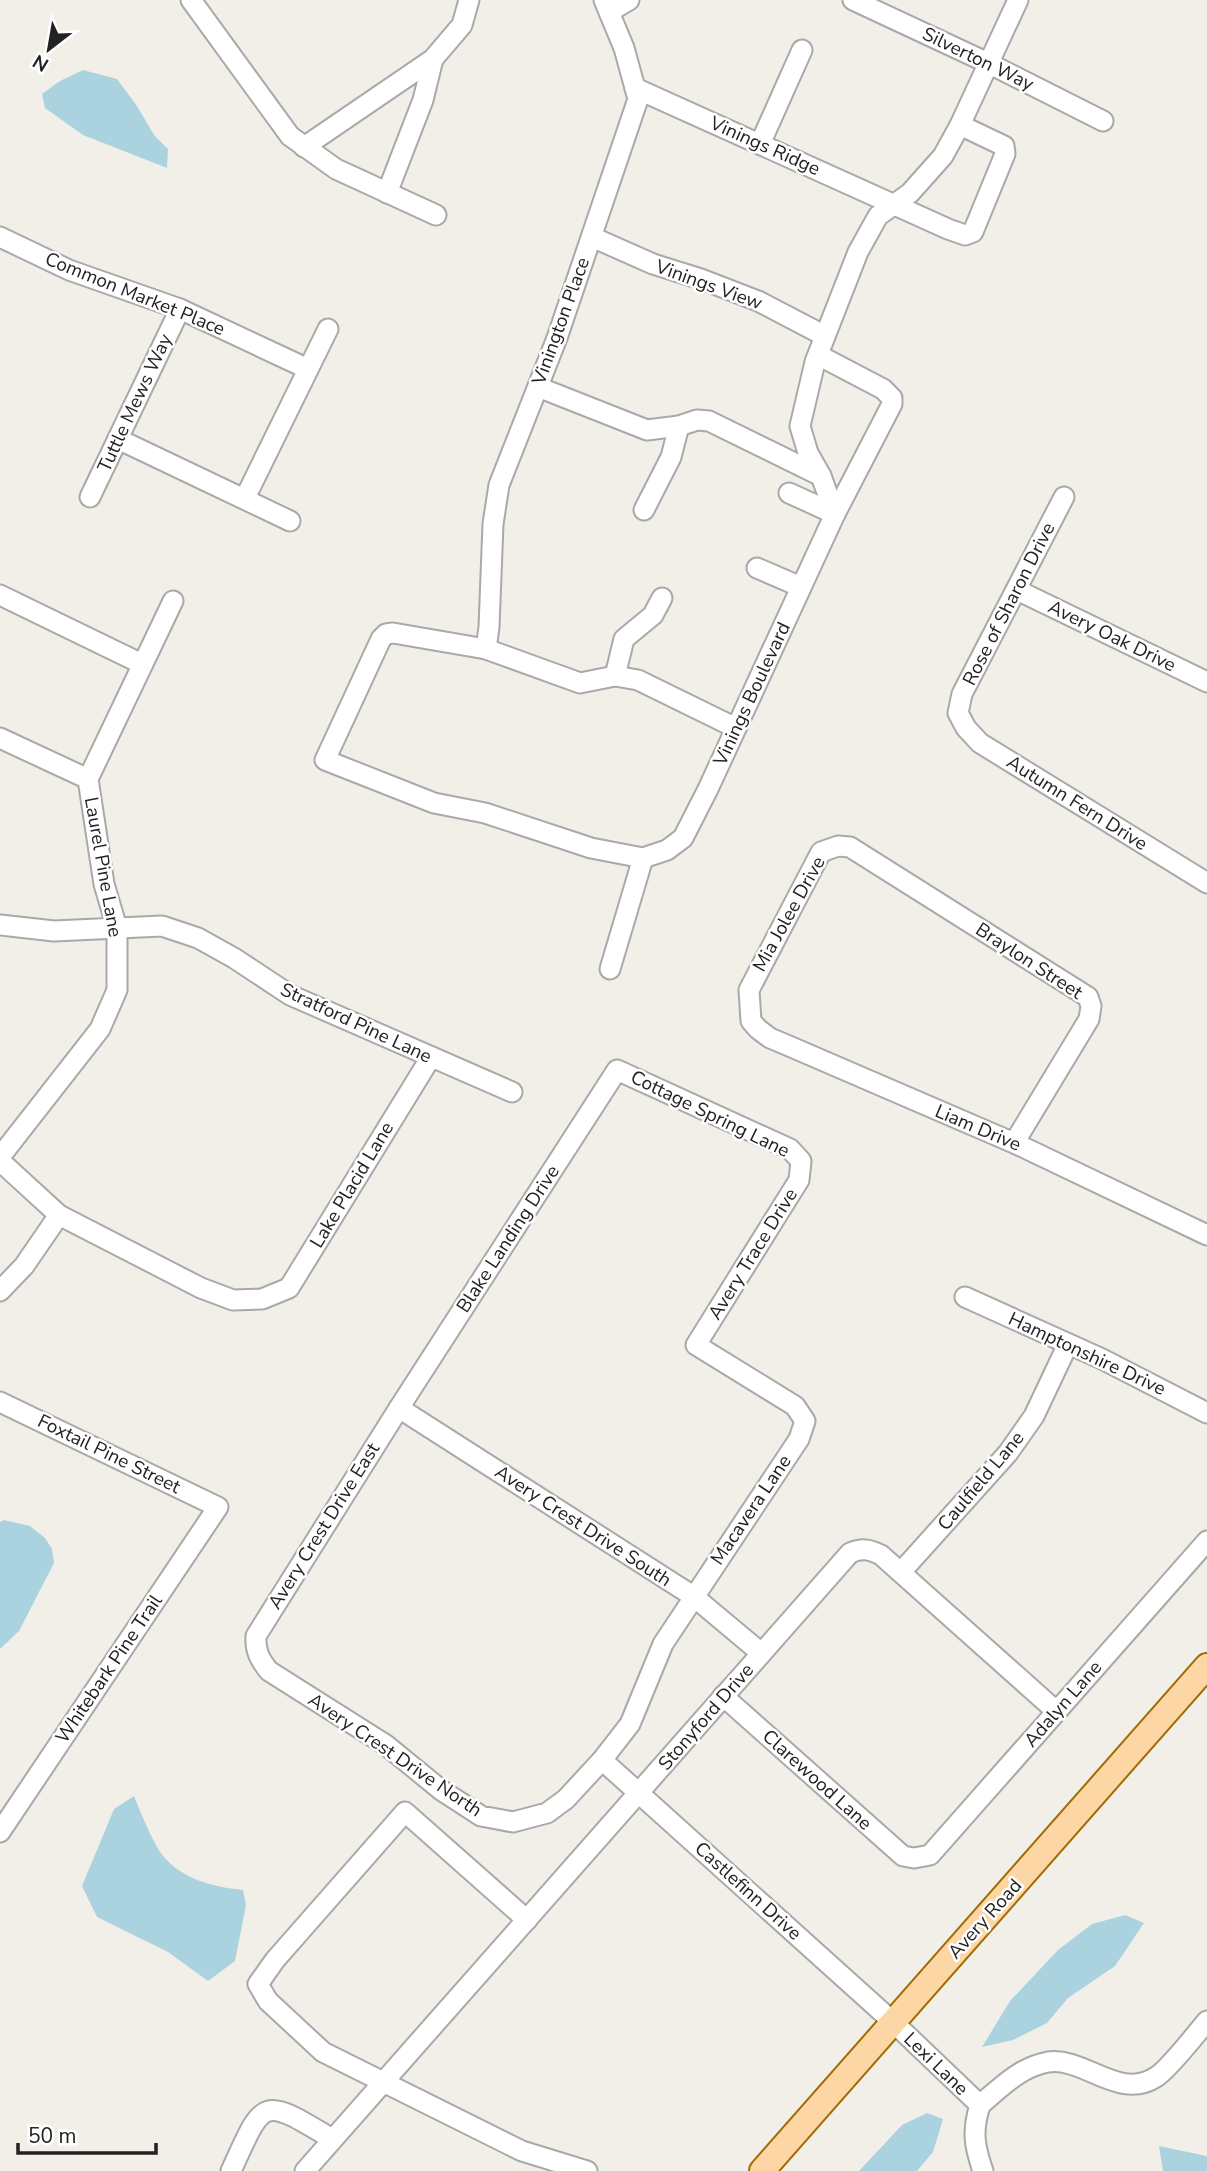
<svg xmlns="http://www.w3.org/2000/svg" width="1207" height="2171" viewBox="0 0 1207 2171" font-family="'Nunito Sans',sans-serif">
<rect width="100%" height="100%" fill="#f2efe9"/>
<!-- water -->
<g fill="#aad3df">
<polygon points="83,70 117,79 137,106 154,135 168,149 167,168 83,135 45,108 42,94 60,81"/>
<polygon points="4,1520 30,1526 45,1538 52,1549 54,1563 19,1631 0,1649 0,1522"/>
<path d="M134,1796c7,17 14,35 23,51 17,30 54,40 86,43l3,15 -11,56 -27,20 -40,-29 -71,-35 -15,-31 32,-77z"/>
<polygon points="1125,1915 1144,1923 1115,1966 1068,1998 1047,2023 1013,2040 982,2047 1010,2001 1058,1950 1092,1924"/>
<polygon points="927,2113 943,2119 933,2152 917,2171 859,2171 902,2125"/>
<polygon points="1159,2146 1207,2156 1207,2171 1163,2171"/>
</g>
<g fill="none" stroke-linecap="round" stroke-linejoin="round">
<defs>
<g id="minor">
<polyline points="191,0 290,136 336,169 436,215"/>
<polyline points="853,0 988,63 1103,121"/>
<polyline points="609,12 629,0"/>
<polyline points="433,59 462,25 469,0"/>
<polyline points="635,88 948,229 965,235 973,232 1005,154 1004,146 960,125"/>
<polyline points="760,144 802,50"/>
<polyline points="304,147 433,59 423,100 387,193"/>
<polyline points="0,237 69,270 180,309 308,369"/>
<polyline points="592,237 653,264 701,279 758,301 825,336"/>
<polyline points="538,387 647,430 679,426 697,420 709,421 821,476"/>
<polyline points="118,439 290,521"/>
<polyline points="789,493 835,514 892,404 892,398 883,389 818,355"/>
<polyline points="90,497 180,309"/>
<polyline points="1064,497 962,694 958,713 966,728 980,743 1207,883"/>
<polyline points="245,498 328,329"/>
<polyline points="644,510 671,457 679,426"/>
<polyline points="757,568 801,587"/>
<polyline points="1017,590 1207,682"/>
<polyline points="0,595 142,664"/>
<polyline points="486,649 489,627 493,524 499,485 557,338 638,99 624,48 604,0"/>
<polyline points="615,676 624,639 653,615 662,598"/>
<polyline points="736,728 638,680 615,676 580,683 486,649 393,633 386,634 381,639 325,760 434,803 485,813 591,848 643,858 667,850 683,838 708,789 835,514 821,476 808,453 800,426 815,362 858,252 878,216 910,193 943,156 960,125 1018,0"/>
<polyline points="0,738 88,779"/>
<polyline points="0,925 54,931 162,926 198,938 234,958 290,995 512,1092"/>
<polyline points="610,969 643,858"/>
<path d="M617,1070l173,79 11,12 -2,19 -103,165 99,61 10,15 -6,18 -136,205 -33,80 -28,36 -36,39 -19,14 -34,9 -32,-6 -40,-26 -55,-45 -117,-74c-9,-11 -14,-20 -13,-35l143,-228z"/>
<polyline points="1014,1143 1089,1019 1091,1006 1088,997 850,847 838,846 821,852 749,990 751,1021 758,1029 770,1038 789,1046 1014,1143 1025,1148 1207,1235"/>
<polyline points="0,1157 100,1029 117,990 117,928 104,884 88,779 173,601"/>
<polyline points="0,1161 59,1215 201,1288 233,1300 262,1299 289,1288 431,1057"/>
<polyline points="0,1291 24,1266 59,1215"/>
<polyline points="965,1297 1102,1359 1207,1413"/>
<polyline points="0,1402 218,1507 0,1832"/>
<polyline points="399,1408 693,1596 761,1653"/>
<polyline points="901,1572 1008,1453 1034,1416 1068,1344"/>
<polyline points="723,1696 903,1856 914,1858 930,1855 1207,1541"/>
<polyline points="602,1760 893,2022 980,2105"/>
<polyline points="527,1920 405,1812 275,1960 258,1984 268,2001 323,2052 522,2151 587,2171"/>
<path d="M980,2105c20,-17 40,-38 68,-43 37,-5 71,39 108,15 12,-7 40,-43 51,-56"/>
<path d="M980,2105c-8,26 -6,40 3,66"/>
<path d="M231,2171c33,-73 30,-75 101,-32"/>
<path d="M305,2171l545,-618c12,-5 19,-4 31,2l175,156"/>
</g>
<polyline id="major" points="762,2171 1207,1666"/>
</defs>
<!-- minor casing -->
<use href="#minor" stroke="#a9a9a9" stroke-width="23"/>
<!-- major casing -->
<use href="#major" stroke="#a06b00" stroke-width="28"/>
<!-- minor -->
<use href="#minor" stroke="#fff" stroke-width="19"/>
<!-- major -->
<use href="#major" stroke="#fcd6a4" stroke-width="24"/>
</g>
<g text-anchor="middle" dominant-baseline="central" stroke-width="5" stroke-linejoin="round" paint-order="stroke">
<!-- street labels -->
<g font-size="19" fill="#222" stroke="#fff">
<text transform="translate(978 59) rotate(26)">Silverton Way</text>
<text transform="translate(765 146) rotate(24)">Vinings Ridge</text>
<text transform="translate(709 285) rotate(20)">Vinings View</text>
<text transform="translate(135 294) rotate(22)">Common Market Place</text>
<text transform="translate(561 321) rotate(-70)">Vinington Place</text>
<text transform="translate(135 403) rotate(-65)">Tuttle Mews Way</text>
<text transform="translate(1009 604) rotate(-63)">Rose of Sharon Drive</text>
<text transform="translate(1112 636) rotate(26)">Avery Oak Drive</text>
<text transform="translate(752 694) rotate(-65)">Vinings Boulevard</text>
<text transform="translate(1077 803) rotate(32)">Autumn Fern Drive</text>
<text transform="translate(103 867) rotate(80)">Laurel Pine Lane</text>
<text transform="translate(789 914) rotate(-61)">Mia Jolee Drive</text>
<text transform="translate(1029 961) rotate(33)">Braylon Street</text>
<text transform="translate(356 1023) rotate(25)">Stratford Pine Lane</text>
<text transform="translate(710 1114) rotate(26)">Cottage Spring Lane</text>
<text transform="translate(978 1128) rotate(23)">Liam Drive</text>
<text transform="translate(352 1185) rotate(-59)">Lake Placid Lane</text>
<text transform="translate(508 1239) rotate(-57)">Blake Landing Drive</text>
<text transform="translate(753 1254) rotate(-58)">Avery Trace Drive</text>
<text transform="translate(1087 1354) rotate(25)">Hamptonshire Drive</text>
<text transform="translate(109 1454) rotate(26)">Foxtail Pine Street</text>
<text transform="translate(981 1481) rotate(-50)">Caulfield Lane</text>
<text transform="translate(751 1510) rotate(-56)">Macavera Lane</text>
<text transform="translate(324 1526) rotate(-58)">Avery Crest Drive East</text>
<text transform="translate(583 1526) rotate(33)">Avery Crest Drive South</text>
<text transform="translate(109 1669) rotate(-56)">Whitebark Pine Trail</text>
<text transform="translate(1063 1704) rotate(-49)">Adalyn Lane</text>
<text transform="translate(706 1717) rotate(-49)">Stonyford Drive</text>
<text transform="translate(395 1755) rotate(34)">Avery Crest Drive North</text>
<text transform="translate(817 1780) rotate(42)">Clarewood Lane</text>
<text transform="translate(748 1891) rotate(42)">Castlefinn Drive</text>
<text transform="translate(985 1919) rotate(-48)">Avery Road</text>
<text transform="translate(936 2064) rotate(44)">Lexi Lane</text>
</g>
</g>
<!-- north arrow -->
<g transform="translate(49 49) rotate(211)" stroke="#ffffff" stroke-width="5" paint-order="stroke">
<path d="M0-5L12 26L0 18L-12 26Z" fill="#222222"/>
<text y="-10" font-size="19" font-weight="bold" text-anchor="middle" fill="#222222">N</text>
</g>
<!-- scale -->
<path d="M18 2143v10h138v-10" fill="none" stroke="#222222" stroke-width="3.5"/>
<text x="28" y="2143" font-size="21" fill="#222222" stroke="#ffffff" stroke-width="5" paint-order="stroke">50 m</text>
</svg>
